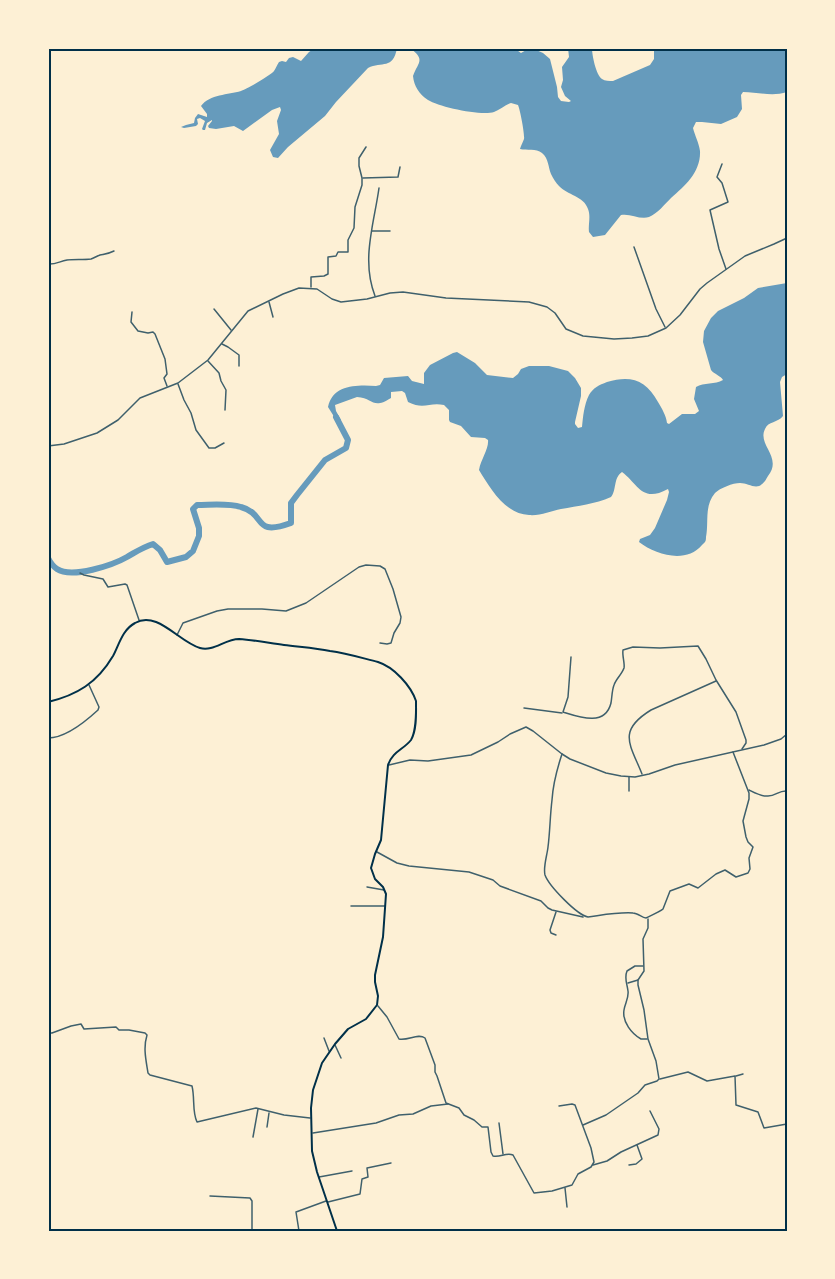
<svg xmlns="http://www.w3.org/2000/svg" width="835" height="1279" viewBox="0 0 835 1279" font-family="'Nunito Sans',sans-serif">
<rect width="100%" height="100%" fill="#fdf0d5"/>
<!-- water -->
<g fill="#669bbc">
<path d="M315,48h82c-4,22 -15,13 -29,20l-32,34 -11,14 -37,31 -10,11 -5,-1 -3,-7 9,-16 -2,-13 4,-11 -1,-3 -8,3 -29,21 -9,-5 -18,3 -7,-1 -1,-2 4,-5v-1l-5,3 -2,7h-2l-1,-1 3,-8 -5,-3 -3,1 1,5 -2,2 -12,2 -3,-1 5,-2 8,-2 1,-5 3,-4 9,3v-3l-6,-8c9,-12 27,-11 40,-15 5,-1 31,-17 33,-20 2,-3 3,-6 5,-9l3,-1 4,1 3,-4 4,-1 8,4 8,-9z"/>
<path d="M410,48h104l7,5 7,-4h6l9,4 7,6 7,28 1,10 3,4 8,1 2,-1 -6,-5 -4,-9 2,-7 -1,-13 7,-10 -1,-9h24c0,7 4,27 10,31 3,2 7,2 11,2l37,-16 4,-6v-11h133v44c-15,5 -29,0 -44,0l-2,3 1,14 -5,8 -16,7 -19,-2h-6l-3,6c2,8 6,15 7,23 1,21 -15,35 -29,47 -6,6 -14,16 -22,19 -9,3 -19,-4 -28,-2l-16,20 -12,2 -4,-5c-1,-7 2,-16 -1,-23 -4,-13 -21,-14 -29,-23 -3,-3 -6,-8 -8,-12 -3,-7 -2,-15 -9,-21 -6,-5 -15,-2 -22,-4 1,-4 3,-7 4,-10 1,-4 -4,-30 -6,-34l-7,-2c-6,2 -11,7 -17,9 -13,4 -55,-5 -66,-12 -9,-6 -14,-14 -15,-24 5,-14 13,-16 -3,-28z"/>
<path d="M787,283v91l-5,3 -2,5 3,34c-5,7 -15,5 -18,13 -8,16 18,28 3,47 -2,3 -3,6 -6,8 -6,6 -14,-1 -22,-1 -7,0 -20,5 -25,10 -11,13 -6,29 -9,44 0,5 -1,5 -4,8 -16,19 -46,10 -63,-3l1,-3 10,-4 5,-7 12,-28 2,-8 -1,-3c-26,14 -29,-4 -46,-17 -9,6 -5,18 -11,25 -16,7 -33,9 -50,12 -10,2 -21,7 -32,6 -24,-1 -39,-27 -50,-45 2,-11 10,-21 9,-30l-3,-2 -14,-1 -10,-11 -11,-4 -1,-2v-10l-5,-5c-15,-3 -20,5 -36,-3l-3,-9 -3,-2 -11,1v6c-19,12 -17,0 -34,-1l-22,8 1,6 5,9 -3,3 -10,-16c5,-23 30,-22 48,-21l4,-1 4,-7 24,-2 4,5 12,3v-11l6,-8 23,-12 4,-1 18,11 12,12 26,3 5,-4 3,-5 8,-3h20l19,5 7,7 6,10v8l-6,26v2l3,4 4,-1c1,-10 2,-22 7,-32 4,-7 10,-10 18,-13 24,-7 39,-2 51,20 4,7 8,13 9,21l2,1 13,-10h13l4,-3 -5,-12 2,-12c8,-5 19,-2 27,-7 -2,-4 -9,-6 -12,-10l-8,-28 1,-11 7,-13 7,-7 26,-13 14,-10z"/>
</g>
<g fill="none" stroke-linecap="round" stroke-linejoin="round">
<!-- river -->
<path stroke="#669bbc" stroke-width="6" d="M48,558c2,4 6,9 9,11 15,10 56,-4 70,-12 9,-5 16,-10 26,-13l7,6 7,12 19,-5 7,-6 6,-15v-8l-6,-19 4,-4c14,0 31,-2 44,2 26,7 11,30 50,16v-20l6,-8 28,-35 21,-12 2,-8 -12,-23"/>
<!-- minor -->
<g stroke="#3f606c" stroke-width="1.5">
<polyline points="722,164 717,177 722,183 728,202 710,210 719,249 726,269"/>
<polyline points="363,178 398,177 400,167"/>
<polyline points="372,231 390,231"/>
<polyline points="634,247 656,309 665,327"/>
<path d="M48,264c7,1 12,-3 19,-4 7,-1 16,0 24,-1 3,-1 6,-3 9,-4 5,-1 8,-1 14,-4"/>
<polyline points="311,287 311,277 324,276 328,274 328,257 336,256 338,252 348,252 348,240 354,228 355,207 362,185 362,178 359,166 359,158 366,147"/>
<path d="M375,296c-14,-36 -1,-72 4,-108"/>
<polyline points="269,302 273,317"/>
<polyline points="214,309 231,330"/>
<polyline points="132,312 131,322 138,331 148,333 153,332 155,334 165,359 167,374 164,378 167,386"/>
<polyline points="222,344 228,347 239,355 239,366"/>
<polyline points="208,361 219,373 221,381 226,390 225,410"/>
<polyline points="178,384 184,400 191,413 196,430 209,448 215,448 224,443"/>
<polyline points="48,446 64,444 97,433 118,420 140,398 178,383 208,360 248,311 283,294 299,288 317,289 332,299 341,302 367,299 390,293 403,292 446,298 529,302 547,307 555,313 566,329 583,336 614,339 632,338 648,336 666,328 680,315 700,289 707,283 745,256 774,244 787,238"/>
<polyline points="80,573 84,575 103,579 108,587 125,584 127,585 139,620"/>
<polyline points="177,635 183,623 217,611 228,609 262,609 286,611 306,603 359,567 366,565 380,566 385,569 393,589 401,617 400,623 394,633 391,643 387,644 380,643"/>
<path d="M571,657l-3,40 -5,15c16,5 42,15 48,-9 1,-6 1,-13 3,-18 2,-6 8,-11 10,-17 1,-5 -2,-12 -1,-18l10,-3 27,1 38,-2 8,13 10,21 20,32 10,28v3l-4,6"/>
<polyline points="524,708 562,713"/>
<path d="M48,738c18,0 37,-16 50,-28l1,-3 -10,-22"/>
<path d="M562,754c-5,15 -9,30 -10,46 -2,16 -2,32 -4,47 -1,9 -5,20 -3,28 4,11 32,40 43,42 15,-2 30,-5 45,-4 5,0 9,5 13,5 2,-1 15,-7 17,-9l7,-18 19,-7 9,4 18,-14 9,-4 11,7 12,-4 2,-4 -1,-11 4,-11 -5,-5 -2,-5 -3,-16 6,-22v-6l-16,-41"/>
<polyline points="389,765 410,760 428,761 471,755 498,742 510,734 526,727 533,731 562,754 570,759 606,773 621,776 635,777 649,774 675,765 764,745 781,739 787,734"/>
<path d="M642,774c-12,-30 -25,-43 9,-64l65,-29"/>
<polyline points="629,777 629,791"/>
<path d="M749,790c6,3 13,7 19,6 8,0 11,-6 19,-5"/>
<polyline points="377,852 397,863 409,866 469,872 493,880 500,886 541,901 548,908 552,910 583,917"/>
<polyline points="367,887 384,890"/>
<polyline points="351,906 385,906"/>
<polyline points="556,912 550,930 551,933 556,935"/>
<path d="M643,966h-8l-8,5c-3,7 0,12 1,20 1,7 -3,12 -4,19 -2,12 8,24 17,29h6"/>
<polyline points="628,983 638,980"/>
<path d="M378,1006l9,11 12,22c9,2 19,-6 26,-1l10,27v7l2,4 9,27 13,5 5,7 10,5 8,7h6l3,25 2,4c7,2 13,-4 20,-1l21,38 18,-2 20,-6 6,-11 13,-7 3,-5 -3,-14 -16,-43 -3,-1 -13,2"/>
<path d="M48,1032l1,1h3l19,-7 10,-2 3,5 32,-2 3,3h10l16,3 2,2c-4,13 -1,25 1,38l2,2 42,11c3,12 0,26 5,36l59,-14 28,7 26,3"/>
<polyline points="324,1038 329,1051"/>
<polyline points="335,1045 341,1058"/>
<polyline points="736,1076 743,1074"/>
<polyline points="660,1079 688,1072 707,1081 735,1076 736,1105 758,1112 764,1128 787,1124"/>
<polyline points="499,1123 503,1154"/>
<polyline points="583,1125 606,1115 638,1093 645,1085 657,1081 659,1079 656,1061 648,1039 644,1010 638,985 638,980 644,971 643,939 648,928 648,919"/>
<polyline points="267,1127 269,1113"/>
<polyline points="313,1133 376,1123 399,1115 413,1114 431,1106 448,1104"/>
<polyline points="253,1137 258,1109"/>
<polyline points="593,1165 607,1161 621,1152 658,1135 659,1129 650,1111"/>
<polyline points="629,1165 636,1164 642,1159 637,1145"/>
<polyline points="319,1177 352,1171"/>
<polyline points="565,1188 567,1207"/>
<polyline points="210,1196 250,1198 252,1201 252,1230"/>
<polyline points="328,1202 360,1194 362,1179 368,1177 367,1168 391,1163"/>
<polyline points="248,1231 259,1231"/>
<polyline points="299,1231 296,1212 326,1201"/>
</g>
<!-- secondary -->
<path stroke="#003049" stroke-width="2" d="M48,702c29,-7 49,-19 65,-46 6,-11 9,-26 22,-33 22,-13 44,19 65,25 13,4 25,-9 39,-9 15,1 30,4 45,6 15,2 31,3 46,6 16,2 32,7 48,11 16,5 33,24 38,39 0,11 1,29 -5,39 -8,10 -18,11 -23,25l-7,75 -6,14 -4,14 4,11 8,8 3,7 -3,43 -8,38v7l3,14 -1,9 -11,14 -18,10 -13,15 -13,19 -9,27 -2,18 1,43 5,21 20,59"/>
</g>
<!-- border -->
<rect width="835" height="1279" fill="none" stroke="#fdf0d5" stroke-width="99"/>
<rect x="50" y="50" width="736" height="1180" fill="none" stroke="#003049" stroke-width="2"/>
</svg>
